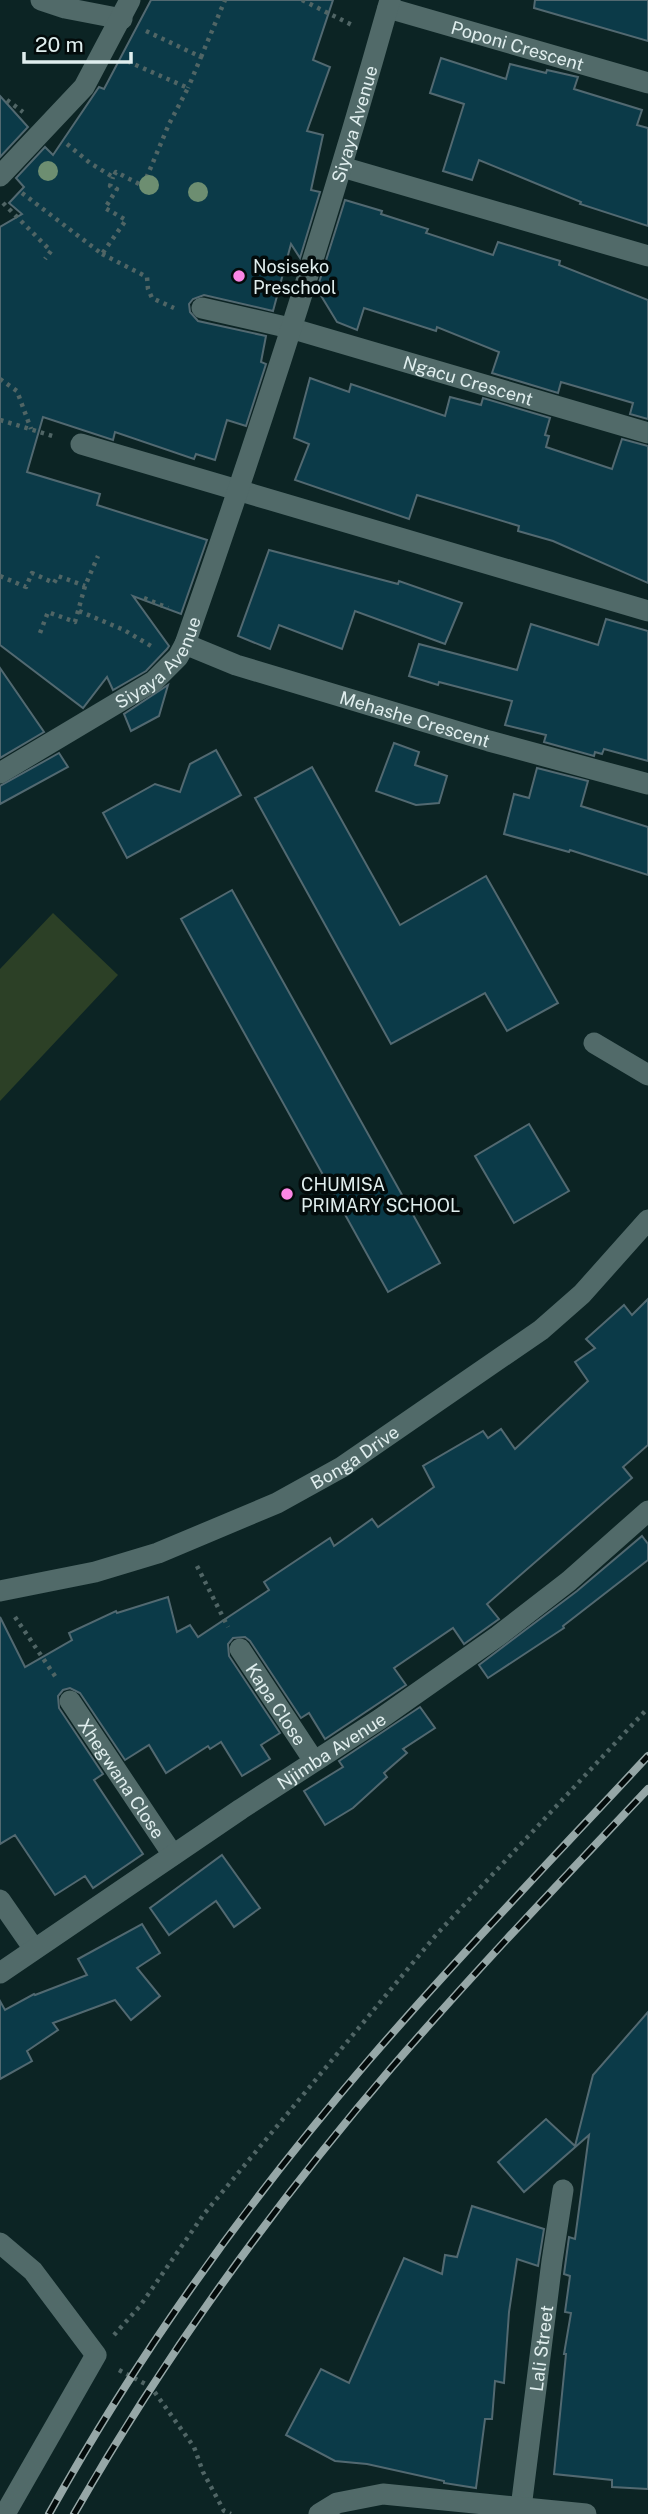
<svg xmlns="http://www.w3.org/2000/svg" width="648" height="2514" viewBox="0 0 648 2514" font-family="'Public Sans',sans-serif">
<rect width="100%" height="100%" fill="#0c2424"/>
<!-- grass -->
<polygon fill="#2c4026" points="53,913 118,975 0,1101 0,969"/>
<!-- building -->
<g fill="#0b3a48" stroke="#526971" stroke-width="2">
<polygon points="151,0 333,0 313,60 330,67 307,131 323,135 311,190 320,192 300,258 291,244 273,311 204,295 193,299 189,304 190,312 198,321 266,336 261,362 266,364 246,426 227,420 215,460 196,454 194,459 115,432 113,440 43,417 27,472 100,494 97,505 207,540 181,614 133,596 169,646 167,649 146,671 113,690 107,677 83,708 0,645 0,227 22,214 9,203 24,187 16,178 45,147 53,155 99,87 104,89"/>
<polygon points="535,0 648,0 648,41 534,8"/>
<polygon points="441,58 506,79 510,64 546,73 547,70 578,77 574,89 642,110 637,125 648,128 648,226 580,204 581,202 479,160 472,180 443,171 464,104 430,93"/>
<polygon points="0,96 28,127 0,157"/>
<polygon points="345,200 382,211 381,214 428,229 426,233 493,255 498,242 560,261 559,265 648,300 648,419 630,414 633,403 561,382 558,393 492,373 499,352 437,327 436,331 364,308 357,330 337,322 317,289"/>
<polygon points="310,378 349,392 351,384 445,416 450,397 481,405 483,398 550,418 545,435 549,436 546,447 612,469 622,439 648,446 648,583 553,541 518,531 519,526 417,495 409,519 295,480 309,444 294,438"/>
<polygon points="269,550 398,584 399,581 462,603 445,644 355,611 342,649 279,625 270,649 238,636"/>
<polygon points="606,619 648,631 648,761 604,749 602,754 595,752 594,756 544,742 546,735 505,725 512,701 439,682 438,685 409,676 419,644 517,670 531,624 598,645"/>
<polygon points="0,668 44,732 0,758"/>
<polygon points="168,685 159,716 131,731 124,714"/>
<polygon points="394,743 419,752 415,765 447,776 439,803 416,805 376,791"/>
<polygon points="216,750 241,795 127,858 103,813 155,784 180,792 190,764"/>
<polygon points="59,753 68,767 0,804 0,786"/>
<polygon points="312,767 400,925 486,876 558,1003 507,1031 485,993 391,1044 255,798"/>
<polygon points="537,768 588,781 581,806 648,827 648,875 570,850 569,852 504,834 514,794 529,798"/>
<polygon points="232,890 440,1263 388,1292 181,919"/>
<polygon points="529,1124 569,1191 514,1223 475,1156"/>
<polygon points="648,1299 648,1445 623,1467 632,1478 487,1604 499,1619 464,1644 453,1628 394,1668 406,1685 325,1739 309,1713 301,1718 250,1641 245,1637 233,1638 228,1644 229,1656 280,1733 261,1745 270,1759 242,1776 221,1742 210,1749 208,1746 166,1773 149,1745 125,1760 80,1693 70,1688 63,1690 58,1696 59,1708 103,1774 94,1780 143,1854 93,1888 85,1876 55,1895 15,1835 0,1844 0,1617 25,1667 72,1640 69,1633 116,1611 117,1613 168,1597 177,1632 190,1625 198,1637 269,1590 264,1582 330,1538 334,1546 372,1519 378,1527 434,1487 423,1466 483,1431 488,1438 501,1429 515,1449 588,1381 575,1362 595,1348 586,1339 624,1305 632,1315"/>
<polygon points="642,1536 648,1544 648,1560 563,1626 564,1628 488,1678 479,1665 577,1591"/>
<polygon points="420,1707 435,1728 403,1749 407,1753 384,1773 387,1777 353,1808 325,1825 304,1791 343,1767 339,1761"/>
<polygon points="222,1855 260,1908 234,1927 216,1901 169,1935 150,1908"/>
<polygon points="142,1924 160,1953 137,1968 160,1996 131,2020 115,2000 53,2023 58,2030 27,2051 32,2061 0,2079 0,2001 5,2010 34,1994 35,1995 87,1975 78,1959"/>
<polygon points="648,2012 648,2489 612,2487 612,2480 554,2474 566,2354 564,2354 571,2313 565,2312 570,2276 564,2274 569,2237 575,2239 589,2135 524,2192 498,2162 546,2119 575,2146 593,2075"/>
<polygon points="472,2206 544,2229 538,2266 517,2259 509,2312 504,2383 495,2381 492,2419 485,2419 476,2488 444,2483 444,2481 367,2464 335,2461 286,2435 321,2369 349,2383 404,2258 442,2274 445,2255 457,2257"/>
</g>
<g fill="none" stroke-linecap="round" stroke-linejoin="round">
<!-- path -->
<g stroke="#506565" stroke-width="4.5" stroke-dasharray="3.5 5" stroke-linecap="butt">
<polyline points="302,0 354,26"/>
<polyline points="146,31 201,57 188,88"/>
<polyline points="201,57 225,0"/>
<polyline points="7,100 23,112"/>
<polyline points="67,144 90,163 113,177 116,172 143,186 169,124 188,88 129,62"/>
<polyline points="22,193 102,254 126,220 105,208 117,189 110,186 113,177"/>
<polyline points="3,203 51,251 45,259"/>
<polyline points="102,254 147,277 148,289 152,298 174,308"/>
<polyline points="0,379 17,391 31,429"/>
<polyline points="0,420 56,437"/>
<polyline points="0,576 26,587 32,573 54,583 58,576 85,586"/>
<polyline points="144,598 168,608"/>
<polyline points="79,611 124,630 151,646"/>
<polyline points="40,633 48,612 75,622 85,586 98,556"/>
<polyline points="197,1566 228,1627"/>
<polyline points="15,1617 57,1679"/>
<polyline points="114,2335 140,2306 204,2214 436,1935 648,1708"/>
<polyline points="119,2370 151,2387 194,2447 203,2472 224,2511 231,2514"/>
</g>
<!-- minor -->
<g stroke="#516a69" stroke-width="21">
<polyline points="41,0 65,8 122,19"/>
<path id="s1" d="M388,8l260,75"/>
<polyline points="342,167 648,256"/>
<polyline points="0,176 84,87 130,0"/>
<path id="s2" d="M202,308l88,20 358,105"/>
<polyline points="81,444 648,611"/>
<path id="s3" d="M185,644l51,21 253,76 159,43"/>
<path id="s4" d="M0,773l154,-92 24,-24 7,-13c75,-213 144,-427 205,-644"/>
<polyline points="594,1043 648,1075"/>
<path id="s5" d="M0,1591l95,-19 63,-19 119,-50 65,-36 199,-137 41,-36 66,-74"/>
<path id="s6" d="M240,1649l74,112"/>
<path id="s7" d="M70,1701l103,154"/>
<polyline points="0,1900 34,1949"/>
<path id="s8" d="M0,1973l241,-164 139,-90 118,-83 71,-55 79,-70"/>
<polyline points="0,2243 33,2271 96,2355 5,2514"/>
<path id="s9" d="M521,2508l31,-247 11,-71"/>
<polyline points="319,2514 337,2503 383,2494 586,2514"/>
</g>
<defs>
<g id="rail">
<path d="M49,2514c90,-162 199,-313 320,-454 90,-104 185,-203 279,-304"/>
<path d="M74,2514c91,-159 200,-309 319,-448 82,-95 169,-186 255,-277"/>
</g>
</defs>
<!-- rail casing -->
<use href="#rail" stroke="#96a7a7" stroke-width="8"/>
<!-- rail -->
<use href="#rail" stroke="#030b0b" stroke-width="5" stroke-dasharray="16" stroke-linecap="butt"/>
</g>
<!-- trees -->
<g fill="#6d8e71">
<circle cx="48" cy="171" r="10"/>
<circle cx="149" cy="185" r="10"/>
<circle cx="198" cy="192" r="10"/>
</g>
<!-- markers -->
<g fill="#fb86e5" stroke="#030b0b" stroke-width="2.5">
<circle cx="239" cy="276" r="7"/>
<circle cx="287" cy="1194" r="7"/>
</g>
<g text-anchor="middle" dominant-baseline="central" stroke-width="7" stroke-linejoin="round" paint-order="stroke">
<!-- street labels -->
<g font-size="18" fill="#e0eeee" stroke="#030b0b">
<text stroke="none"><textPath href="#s1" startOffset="135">Poponi Crescent</textPath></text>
<text stroke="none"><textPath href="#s4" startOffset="775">Siyaya Avenue</textPath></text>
<text stroke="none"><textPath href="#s2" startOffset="276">Ngacu Crescent</textPath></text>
<text stroke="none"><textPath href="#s4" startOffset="196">Siyaya Avenue</textPath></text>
<text stroke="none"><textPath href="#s3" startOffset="242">Mehashe Crescent</textPath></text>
<text stroke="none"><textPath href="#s5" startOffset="382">Bonga Drive</textPath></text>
<text stroke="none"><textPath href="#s6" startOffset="66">Kapa Close</textPath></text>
<text stroke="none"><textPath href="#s8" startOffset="399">Njimba Avenue</textPath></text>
<text stroke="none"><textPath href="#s7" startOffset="93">Xhegwana Close</textPath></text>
<text stroke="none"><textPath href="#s9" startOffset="161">Lali Street</textPath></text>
</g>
<!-- poi labels -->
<g font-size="18" fill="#e0eeee" stroke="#030b0b" text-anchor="start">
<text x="253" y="266">Nosiseko<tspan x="253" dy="21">Preschool</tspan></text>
<text x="301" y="1184">CHUMISA<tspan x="301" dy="21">PRIMARY SCHOOL</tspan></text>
</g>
</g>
<!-- scale -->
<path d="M24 52v10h107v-10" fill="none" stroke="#e0eeee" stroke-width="3.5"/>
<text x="35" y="52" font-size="21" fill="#e0eeee" stroke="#030b0b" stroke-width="5" paint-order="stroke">20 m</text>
</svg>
